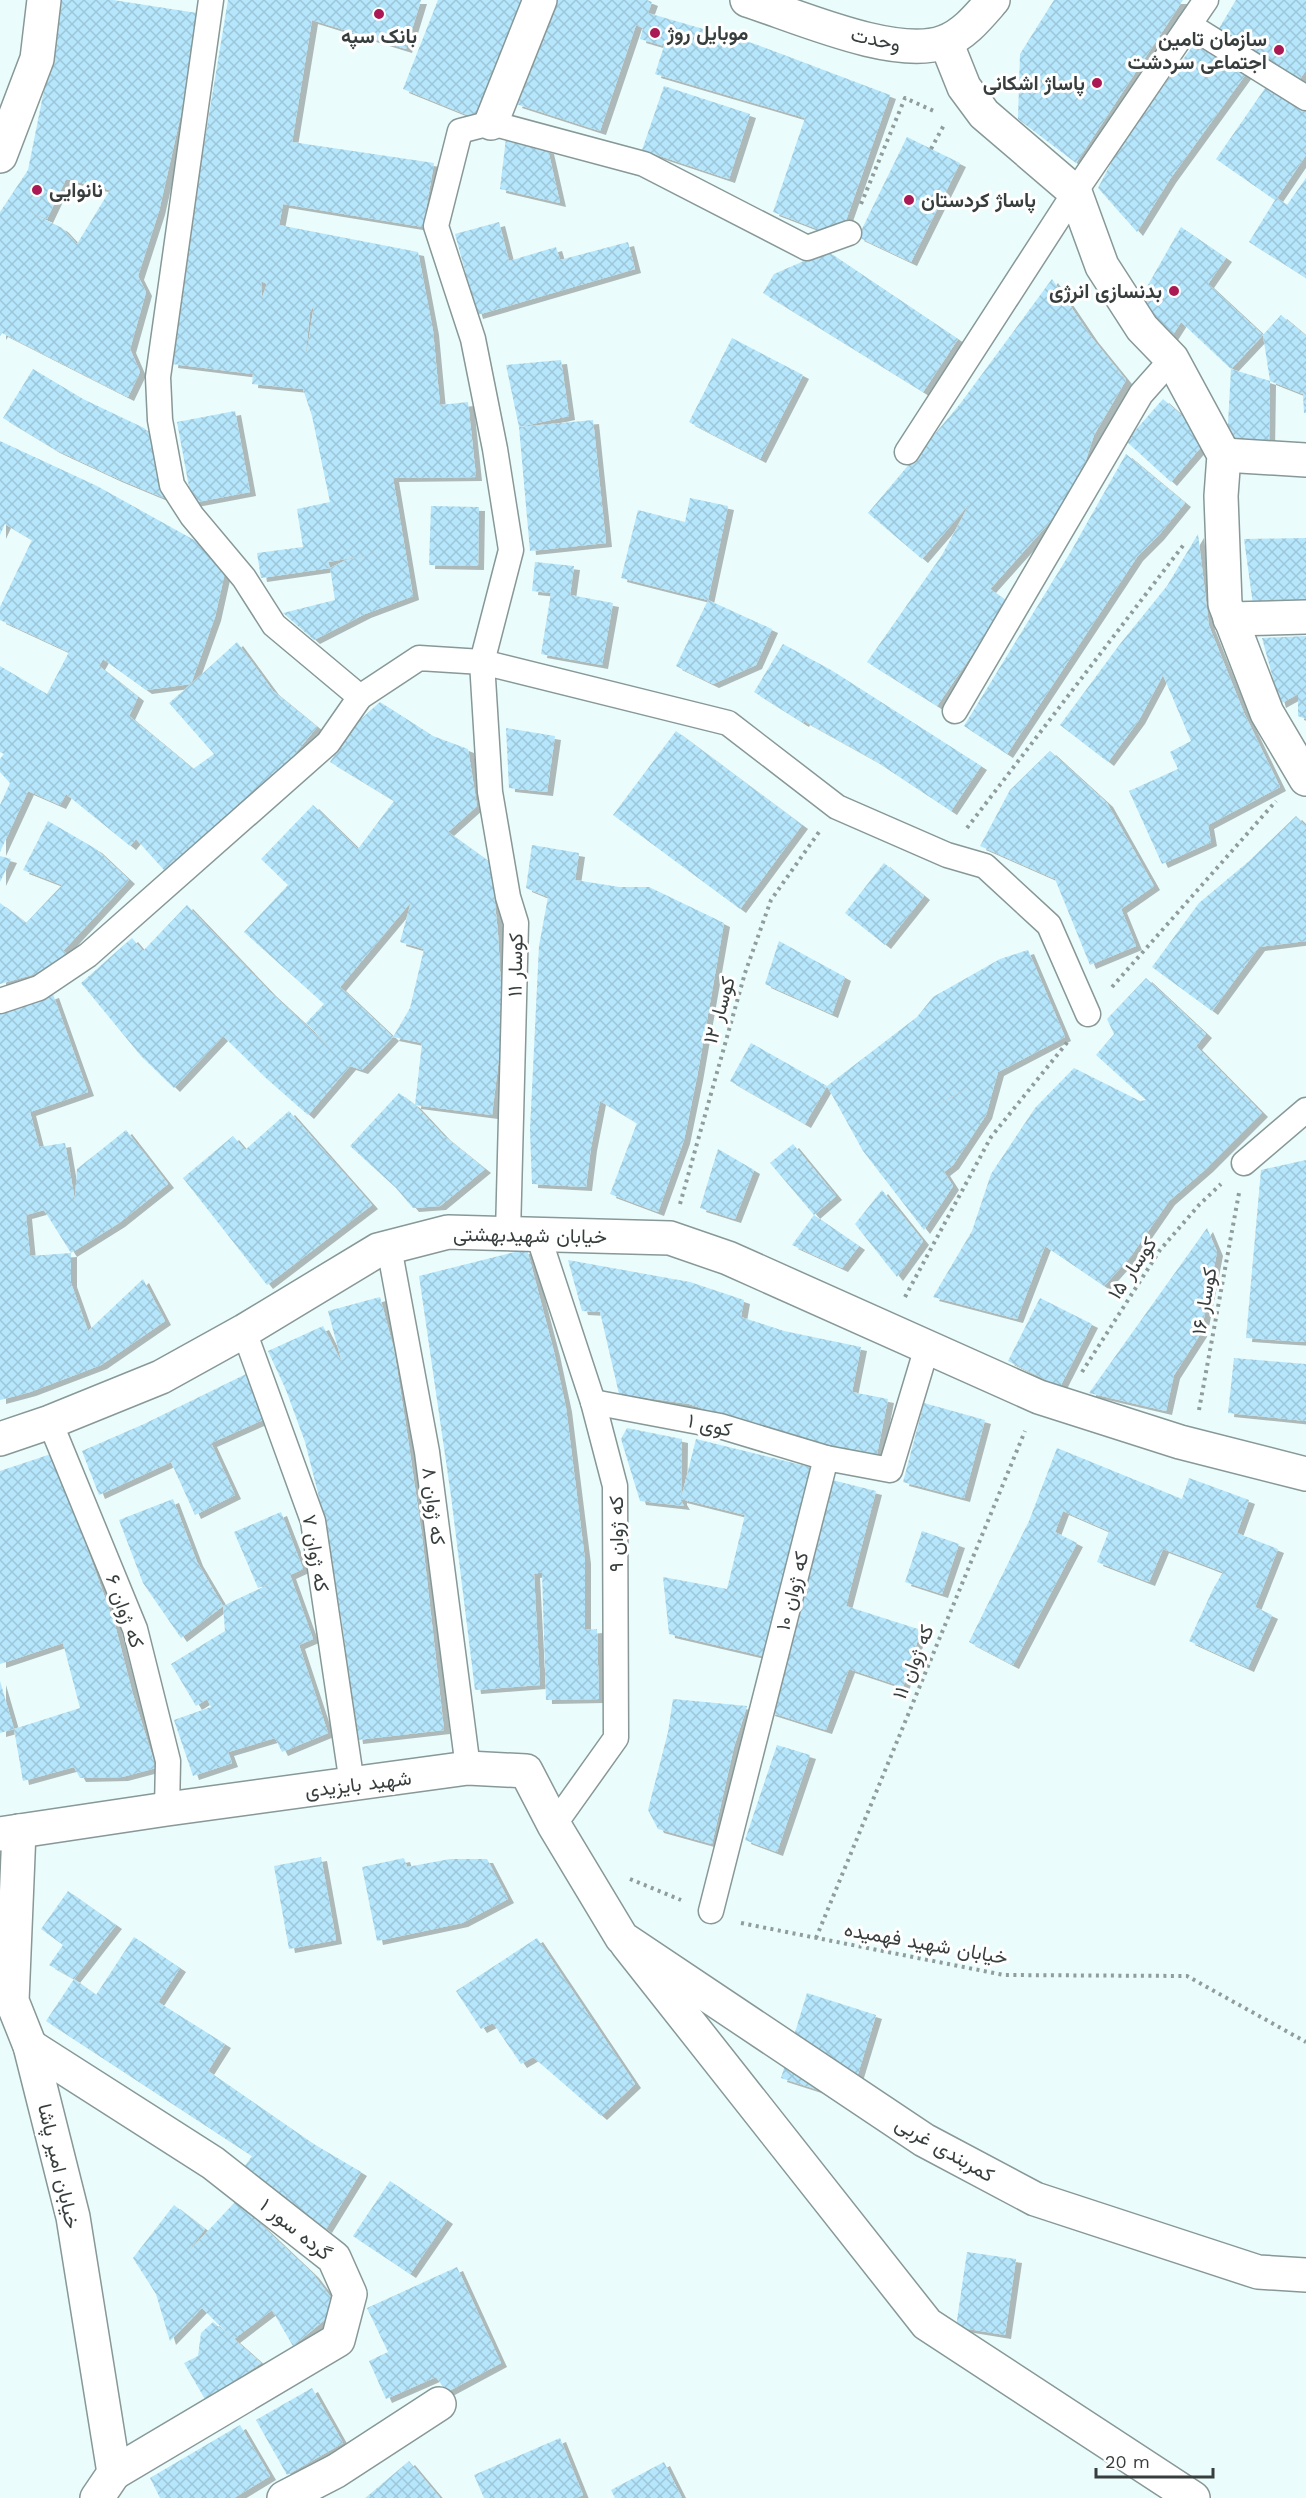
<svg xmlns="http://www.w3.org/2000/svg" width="1306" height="2498" viewBox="0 0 1306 2498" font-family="'Work Sans',Vazirmatn,sans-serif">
<defs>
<pattern id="building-cross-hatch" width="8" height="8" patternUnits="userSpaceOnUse" patternTransform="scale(1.5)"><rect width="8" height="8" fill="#b6e6fc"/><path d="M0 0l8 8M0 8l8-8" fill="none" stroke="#9dc6d9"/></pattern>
<filter id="shadow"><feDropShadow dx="6" dy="4" stdDeviation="0" flood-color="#0004"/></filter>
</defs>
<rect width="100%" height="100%" fill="#eafcfb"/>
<!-- building -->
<g fill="url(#building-cross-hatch)" fill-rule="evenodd" filter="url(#shadow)">
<path d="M62,0h51l84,13 -16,101 -22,97 -21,65 8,16 -16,57 10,23 -12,25 -126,-64 -2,3v-124l28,-42zM66,179l44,11 -33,54 -15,-16 -36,-18 21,9z"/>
<path d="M228,0h193l-15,49 -94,-29 -20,122 142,21 -11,64 -140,-23 -4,21 139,27 15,79 7,74 28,-3 8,75 -83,1 20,118 -48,18 -51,26 -31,-27 52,-13 -5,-32 16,-8 35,-7 -53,9 2,6 -69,10 -4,-25 46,-6 -6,-38 33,-7 -18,-86 -9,-27 -51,-5 1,-10 -81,-10 11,-93zM261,281l6,3 -5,14zM314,305l-7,46h-1l4,-39z"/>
<polygon points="438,0 522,0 477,119 403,89"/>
<polygon points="555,0 647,0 652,2 648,13 755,44 890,95 844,226 820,230 773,212 805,118 655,74 664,46 640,39 643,28 636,25 600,131 516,104"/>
<polygon points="1054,0 1183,0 1076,163 1018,119 1020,54"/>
<polygon points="1236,0 1306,0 1306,70 1300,79 1218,30"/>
<polygon points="1198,39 1246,74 1170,179 1137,232 1098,188 1122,142"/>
<polygon points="1268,84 1306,111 1306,155 1277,198 1287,205 1306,178 1306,278 1249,242 1275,200 1216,159"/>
<polygon points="664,86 750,114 729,179 642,150"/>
<polygon points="907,137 960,163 911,262 858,237"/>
<polygon points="506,138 548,150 560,203 500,189"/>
<polygon points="499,222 509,261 556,247 560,260 628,242 635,269 477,315 455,234"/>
<polygon points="1181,227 1226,258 1208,284 1263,335 1231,369 1181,322 1169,341 1140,299"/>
<polygon points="827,251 958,339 923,392 763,293 774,274"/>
<polygon points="1052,279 1092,338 1126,380 1094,435 1075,494 990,589 1008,602 937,706 867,662 942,555 970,503 922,559 868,513 960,404"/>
<polygon points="1281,315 1306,336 1306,413 1304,413 1303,394 1270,381 1263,335"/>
<polygon points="732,338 803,375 760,459 689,422"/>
<polygon points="561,360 569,416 519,427 506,365"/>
<polygon points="33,369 83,399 144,428 157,442 164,498 116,478 54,449 3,418"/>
<polygon points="1231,369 1270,381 1269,447 1227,442"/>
<polygon points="1163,399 1208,439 1171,482 1126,441"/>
<polygon points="235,411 250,492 192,503 177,422"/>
<polygon points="593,420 606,543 530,551 519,427"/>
<path d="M0,441l97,45 106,59 22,27 -10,45 -24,67 46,-42 36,49 44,36 -43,52 -55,52 -55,39 -28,-31 -6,7 -64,-52 -6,11 -32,-14 -28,61v-47l10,-22 -10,-11v-13l4,-5 -4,-2v-86l47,28 22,-42 -69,-32v-13l32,-67 -27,-16 -5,11zM103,659l43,31 45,-6 -22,19 45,51 -21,15 -64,-53 9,-19 -39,-31z"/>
<polygon points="1126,454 1185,503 1158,536 1137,557 1007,754 964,726 1070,553"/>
<polygon points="690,498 728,506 708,600 621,578 638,510 685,522"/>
<polygon points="431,506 479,507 478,566 429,565"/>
<polygon points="1198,534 1209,626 1244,713 1280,787 1208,825 1211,842 1162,864 1129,791 1178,769 1170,752 1191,741 1163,675 1139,720 1108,762 1060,725 1120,644 1167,586"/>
<polygon points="1306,538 1306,607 1254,612 1244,539"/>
<polygon points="535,562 574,566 570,595 613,603 602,665 541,654 551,593 532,591"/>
<polygon points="708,600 772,629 756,665 713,684 676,666"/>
<polygon points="1306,636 1306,719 1298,716 1298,694 1280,704 1262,638"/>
<polygon points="783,644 831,670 981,766 951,811 874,760 804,721 803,723 754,692"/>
<path d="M380,702l53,34 35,13 9,57 -29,26 43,31 7,71 5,91 -11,90 -77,-10 7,-62 -29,-6 -31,33 -12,-4 -42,49 -41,-36 -44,-43 -49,52 -33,-32 -60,-73 51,-45 11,13 44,-46 83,87 69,64 -33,-33 18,-19 -80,-72 44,-47 -27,-26 52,-54 45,44 36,-48 -64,-39 22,-35zM411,902l-11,40 24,7 -14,59 -17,29 -53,-50z"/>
<polygon points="506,728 555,736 547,792 509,788"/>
<polygon points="676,731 802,825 740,909 613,815"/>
<polygon points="1050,751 1107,803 1154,886 1121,909 1136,946 1090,965 1055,879 980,846 1010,790"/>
<polygon points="1296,816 1306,826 1306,941 1259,947 1212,1011 1152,967 1199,903 1248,862"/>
<polygon points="48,821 96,849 129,880 63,951 69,955 35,974 0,984 0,903 26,923 62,885 23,870"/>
<polygon points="532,845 579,853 575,880 619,887 649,887 724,923 697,1077 684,1140 658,1212 610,1194 637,1123 600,1101 591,1147 586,1187 532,1184 530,1130 539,946 548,897 526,888"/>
<polygon points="0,856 11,859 0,882"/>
<polygon points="884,863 924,896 885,945 845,913"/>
<polygon points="779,941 845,977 832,1014 765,984"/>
<path d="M1028,950l37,87 -67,35 -12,43 -33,50 -9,7 9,14 -29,44 -61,-79 -36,-65 90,-69 16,-20 67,-38zM974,1085l-42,23 20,-12z"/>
<polygon points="1146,978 1206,1034 1196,1046 1262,1113 1207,1168 1169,1201 1131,1256 1104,1286 1045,1246 1017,1319 933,1297 972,1231 991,1174 1035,1108 1074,1068 1140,1101 1146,1100 1096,1055 1114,1034 1107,1019"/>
<path d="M53,994l35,98 -58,20 9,35 26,-4 10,58 2,-32 49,-39 42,54 -49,39 -48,30v30l17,48 55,-52 22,42 -64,44 -71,27 -30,8v-388zM44,1210l27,43 -41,3 -4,-41z"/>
<polygon points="751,1043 827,1086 805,1124 730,1081"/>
<polygon points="399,1093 415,1105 444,1136 485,1169 440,1206 413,1208 396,1188 350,1146"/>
<polygon points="289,1111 372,1205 267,1285 183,1178 233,1136 245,1150"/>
<polygon points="793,1144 836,1196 814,1215 770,1163"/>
<polygon points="718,1149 754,1170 735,1219 700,1208"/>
<polygon points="1306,1160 1306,1342 1246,1338 1261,1170"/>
<polygon points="882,1190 923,1241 897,1277 855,1224"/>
<polygon points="814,1215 859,1246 842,1268 792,1245"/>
<polygon points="1207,1228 1217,1252 1201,1333 1174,1375 1166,1411 1089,1393"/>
<polygon points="527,1249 554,1352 566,1408 585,1560 585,1630 597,1629 599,1699 546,1700 542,1572 534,1574 540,1685 475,1690 451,1496 419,1276"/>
<polygon points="568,1260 690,1282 744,1300 741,1317 784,1331 861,1347 852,1392 888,1399 877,1454 808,1441 760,1428 689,1404 619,1394 600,1312 582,1311"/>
<polygon points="380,1297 394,1350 408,1439 422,1536 444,1730 357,1740 342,1623 318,1493 305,1442 286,1390 268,1351 323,1326 342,1363 328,1311"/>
<polygon points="1040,1298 1092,1324 1060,1387 1008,1361"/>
<polygon points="1234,1358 1306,1364 1306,1421 1228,1413"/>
<polygon points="246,1374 265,1419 211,1443 235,1495 195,1515 171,1462 99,1495 82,1451 144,1424"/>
<polygon points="924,1403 985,1420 964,1498 903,1482"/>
<polygon points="627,1428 682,1439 681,1501 684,1506 640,1501 621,1439"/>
<polygon points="696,1439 814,1468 767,1657 669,1634 663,1577 727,1589 745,1515 681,1499"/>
<polygon points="1057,1448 1182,1499 1189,1478 1249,1500 1237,1533 1278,1549 1255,1607 1272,1615 1248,1668 1189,1641 1213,1589 1223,1572 1163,1549 1149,1582 1097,1562 1109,1531 1063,1511 1055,1532 1077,1543 1013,1665 969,1642 1029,1521"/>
<polygon points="54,1453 66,1491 115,1625 133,1695 156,1768 122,1777 80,1778 74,1767 23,1781 14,1729 0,1733 0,1681 14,1729 80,1708 63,1643 0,1664 0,1471"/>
<polygon points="832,1480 876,1491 846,1606 921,1630 903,1687 849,1669 826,1730 769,1712"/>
<polygon points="173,1499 197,1562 223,1606 280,1579 258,1588 234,1532 281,1512 303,1569 290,1575 313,1639 299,1645 328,1733 282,1752 275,1738 228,1752 232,1763 193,1776 174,1720 211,1707 207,1699 196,1706 171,1664 225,1631 223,1606 181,1638 143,1583 119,1520"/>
<polygon points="922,1531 959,1544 942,1594 905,1582"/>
<polygon points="673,1699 747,1706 734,1747 712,1844 658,1829 648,1810 668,1732"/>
<polygon points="777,1745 810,1755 777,1852 745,1840"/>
<polygon points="321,1857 336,1940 289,1949 274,1866"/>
<polygon points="404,1858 407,1867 450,1859 487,1859 508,1899 462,1923 377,1941 362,1867"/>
<polygon points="68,1891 116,1925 74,1979 49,1965 63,1945 41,1929"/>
<polygon points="134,1937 180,1968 158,2002 225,2044 208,2071 312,2143 361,2172 326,2229 242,2170 252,2156 46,2021 74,1979 96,1995"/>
<polygon points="537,1938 635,2084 601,2116 533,2057 521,2064 493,2023 481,2029 456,1991"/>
<polygon points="807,1993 876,2015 850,2100 781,2078"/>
<polygon points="390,2181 447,2220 410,2274 353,2236"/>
<polygon points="236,2201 313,2274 339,2308 293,2346 272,2310 234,2339 261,2363 206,2401 184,2363 198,2356 201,2333 213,2322 231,2337 202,2308 170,2341 156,2294 133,2258 174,2205 205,2229 188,2252"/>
<polygon points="967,2252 1016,2259 1005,2335 956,2327"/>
<polygon points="457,2267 501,2363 447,2392 436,2377 386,2399 369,2361 388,2352 367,2308"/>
<polygon points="312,2388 343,2443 287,2475 256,2420"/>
<polygon points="240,2425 270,2476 234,2498 160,2498 150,2478"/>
<polygon points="560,2438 583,2495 576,2498 484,2498 474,2475"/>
<polygon points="409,2461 440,2498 365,2498 370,2494"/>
<polygon points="664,2462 682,2498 615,2498 611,2490"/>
</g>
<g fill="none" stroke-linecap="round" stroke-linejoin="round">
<defs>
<g id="service">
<polyline points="211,0 158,377 160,420 172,485 192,516 244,578 274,625 360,697"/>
<polyline points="1189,25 1306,98"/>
<polyline points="907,452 1075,192 1206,0"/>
<polyline points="955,711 1141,394 1172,359"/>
<polyline points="0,1001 39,988 88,955 328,743 360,697 419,658 482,662 728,723 837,807 947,855 985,866 1049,925 1088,1014"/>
<polyline points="1244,1163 1306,1110"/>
<polyline points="508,1234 516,923 508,897 490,792 482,662 511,550 495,449 473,339 436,226 460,131 491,123 644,164 807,248 849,233"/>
<polyline points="538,1235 593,1402 615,1486 616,1738 554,1825"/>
<polyline points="389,1247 427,1452 468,1768"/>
<polyline points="244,1331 313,1521 352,1784"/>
<polyline points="593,1402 720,1426 826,1458"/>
<polyline points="50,1422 135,1629 168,1761 167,1809"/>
<polyline points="711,1911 826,1458 890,1470 927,1347"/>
</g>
<g id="minor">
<polyline points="946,42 964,87 984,114 1075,192 1102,266 1142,328 1172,359 1224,455 1221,496 1225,604 1267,713 1306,779"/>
<polyline points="491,123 540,0"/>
<polyline points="0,156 37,59 44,0"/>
<polyline points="1224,455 1306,460"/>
<polyline points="1230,619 1306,617"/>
<polyline points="0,1439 50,1422 161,1377 244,1331 378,1250 448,1232 670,1238 728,1258 1039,1397 1180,1442 1306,1474"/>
<polyline points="19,1831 12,2001 30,2046 73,2217 114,2473 97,2498"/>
<polyline points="627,1944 927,2324 1193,2498"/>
<polyline points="30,2046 213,2163 334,2258 350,2294 338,2340 114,2473"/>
<polyline points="284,2498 336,2471 439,2404"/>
</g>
<polyline id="tertiary" points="0,1834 167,1809 468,1768 526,1771 554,1825 622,1938 924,2140 1035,2199 1258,2272 1306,2275"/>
<path id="secondary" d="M747,0c50,16 149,60 197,42 20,-7 35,-26 49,-42"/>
</defs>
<!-- service casing -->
<use href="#service" stroke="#879897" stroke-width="27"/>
<!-- minor casing -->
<use href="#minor" stroke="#879897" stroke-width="36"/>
<!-- tertiary casing -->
<use href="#tertiary" stroke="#879897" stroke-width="36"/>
<!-- secondary casing -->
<use href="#secondary" stroke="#879897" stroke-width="36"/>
<!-- path -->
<g stroke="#909d9c" stroke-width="4" stroke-dasharray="3 4.5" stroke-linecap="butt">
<polyline points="931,149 945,123"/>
<polyline points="861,204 905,98 936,112"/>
<polyline points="967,828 1185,543"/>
<polyline points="1112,987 1276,801"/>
<polyline points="680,1204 745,973 771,900 819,832"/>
<polyline points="905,1297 991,1137 1070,1039"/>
<polyline points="1082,1372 1160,1250 1199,1205 1221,1184"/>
<polyline points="1199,1410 1239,1193"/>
<polyline points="630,1879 681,1900"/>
<polyline points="741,1923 1004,1975 1187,1976 1306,2042"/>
<polyline points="816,1938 1025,1431"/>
</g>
<!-- service -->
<use href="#service" stroke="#fff" stroke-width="24"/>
<!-- minor -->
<use href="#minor" stroke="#fff" stroke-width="33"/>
<!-- tertiary -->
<use href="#tertiary" stroke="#fff" stroke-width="33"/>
<!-- secondary -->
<use href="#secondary" stroke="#fff" stroke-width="33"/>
</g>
<!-- markers -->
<g fill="#aa1953" stroke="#fff" stroke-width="2">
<circle cx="379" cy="14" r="6"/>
<circle cx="655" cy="33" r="6"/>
<circle cx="1279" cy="50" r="6"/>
<circle cx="1097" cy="83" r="6"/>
<circle cx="37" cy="190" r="6"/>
<circle cx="909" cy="200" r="6"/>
<circle cx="1174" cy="291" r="6"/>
</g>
<g text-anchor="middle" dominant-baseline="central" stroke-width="6" stroke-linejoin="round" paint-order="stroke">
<!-- poi labels -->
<g font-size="20" font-weight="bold" fill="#373e3d" stroke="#fff" text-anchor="start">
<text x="667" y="33">موبایل روژ</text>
<text x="379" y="36" text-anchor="middle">بانک سپه</text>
<text x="1267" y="39" text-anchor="end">سازمان تامین<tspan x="1267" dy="23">اجتماعی سردشت</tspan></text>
<text x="1085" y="83" text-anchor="end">پاساژ اشکانی</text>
<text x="49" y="190">نانوایی</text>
<text x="921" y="200">پاساژ کردستان</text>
<text x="1162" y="291" text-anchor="end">بدنسازی انرژی</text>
</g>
<!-- street labels -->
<g font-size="20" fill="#373e3d" stroke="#fff">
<text transform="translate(876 39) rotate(13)">وحدت</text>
<text transform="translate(515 965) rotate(-89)">کوسار ۱۱</text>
<text transform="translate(719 1010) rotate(-74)">کوسار ۱۲</text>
<text transform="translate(530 1235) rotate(1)">خیابان شهیدبهشتی</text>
<text transform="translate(1132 1268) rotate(-56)">کوسار ۱۵</text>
<text transform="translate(1204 1301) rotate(-80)">کوسار ۱۶</text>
<text transform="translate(710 1425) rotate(13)">کوی ۱</text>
<text transform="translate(434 1506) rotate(83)">که ژوان ۸</text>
<text transform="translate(616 1534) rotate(-90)">که ژوان ۹</text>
<text transform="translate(316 1553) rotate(80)">که ژوان ۷</text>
<text transform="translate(792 1591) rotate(-76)">که ژوان ۱۰</text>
<text transform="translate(125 1611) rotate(70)">که ژوان ۶</text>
<text transform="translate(913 1662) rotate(-68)">که ژوان ۱۱</text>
<text transform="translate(358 1784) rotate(-7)">شهید بایزیدی</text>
<text transform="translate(926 1943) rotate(10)">خیابان شهید فهمیده</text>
<text transform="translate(945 2149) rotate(30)">کمربندی غربی</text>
<text transform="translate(59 2166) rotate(77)">خیابان امیر پاشا</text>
<text transform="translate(296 2229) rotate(39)">گرده سور ۱</text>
</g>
</g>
<!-- scale -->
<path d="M1096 2468v9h117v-9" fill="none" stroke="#373e3d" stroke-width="3"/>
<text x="1105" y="2468" font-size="18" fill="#373e3d" stroke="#ffffff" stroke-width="4.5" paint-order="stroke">20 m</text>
</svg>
